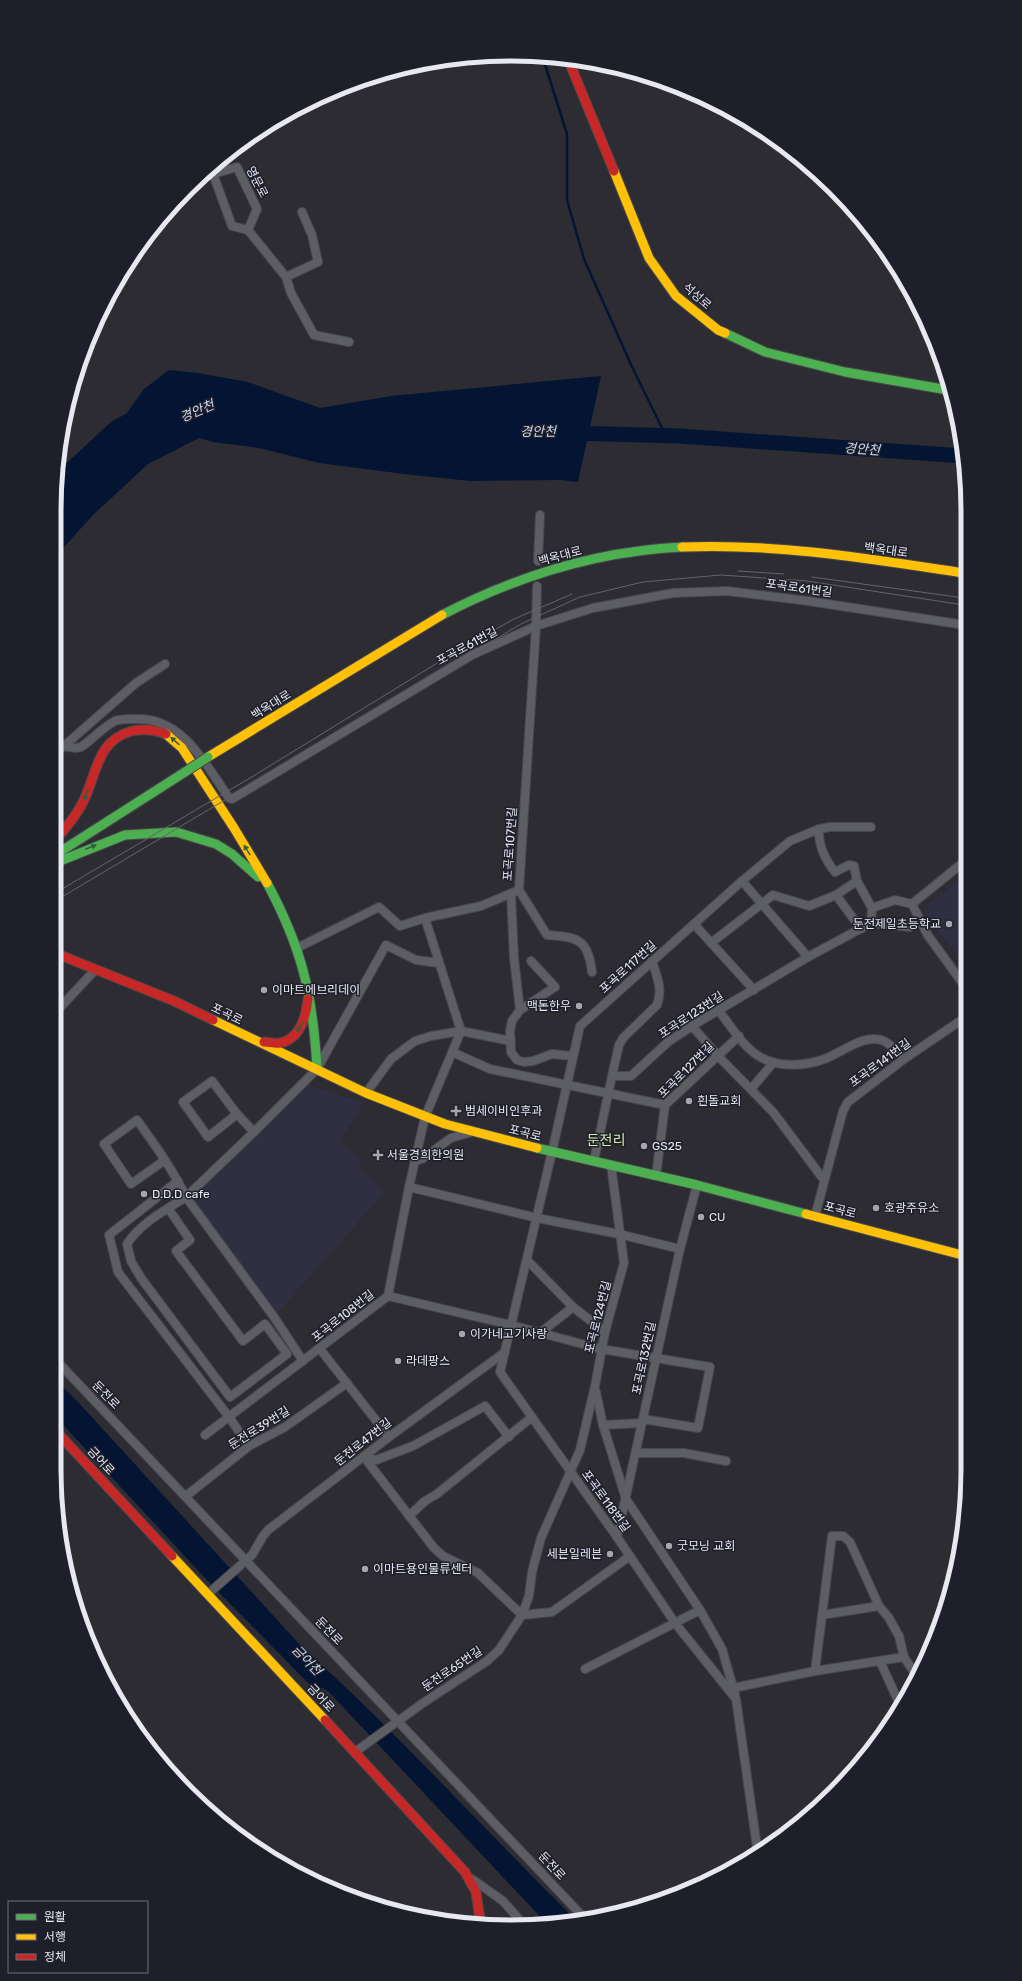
<svg xmlns="http://www.w3.org/2000/svg" width="1022" height="1981" viewBox="0 0 1022 1981" font-family="Rubik,'Noto Sans KR',sans-serif">
<rect width="100%" height="100%" fill="#2c2c32"/>
<!-- built -->
<g fill="#2f2f41">
<polygon points="965,876 966,967 925,914 929,903"/>
<polygon points="302,1083 363,1103 340,1142 362,1161 358,1167 385,1192 274,1317 186,1197"/>
</g>
<!-- water -->
<g fill="#041533">
<polygon points="169,370 198,373 248,382 320,408 391,396 601,376 578,482 560,480 470,481 404,474 319,463 259,448 213,442 199,438 148,464 93,515 55,557 55,481 57,472 112,421 126,414 144,389"/>
<path d="M54,1378l25,25 222,243c97,87 184,185 277,276l-31,2 -220,-234 -19,-7 -102,-104 -152,-164z"/>
</g>
<g fill="none" stroke-linecap="round" stroke-linejoin="round">
<!-- stream -->
<polyline stroke="#041533" stroke-width="2.5" points="542,55 567,134 567,200 584,259 633,369 666,436"/>
<!-- river -->
<polyline stroke="#041533" stroke-width="15" points="569,433 680,436 964,456"/>
<defs>
<g id="street">
<polyline points="206,172 213,174 237,167 257,209 248,230 232,226 213,174"/>
<polyline points="248,230 286,277 291,293 314,335 349,342"/>
<polyline points="286,277 318,262 312,235 302,212"/>
<polyline points="538,561 540,515"/>
<polyline points="64,746 136,683 165,664"/>
<path d="M55,754l9,-8 11,2 6,-1c12,-8 22,-20 34,-26 7,-3 15,-2 22,-2 46,-1 69,46 92,79l3,1 240,-144 64,-29 57,-18 80,-15 54,-2 81,10 157,24"/>
<polyline points="965,861 912,904 927,934 966,988"/>
<polyline points="742,881 808,957"/>
<path d="M519,890l28,45c31,2 41,4 45,37"/>
<polyline points="511,894 514,958 520,1010"/>
<polyline points="836,895 861,929"/>
<polyline points="872,908 895,900 912,904"/>
<polyline points="871,923 910,927"/>
<polyline points="694,924 754,990"/>
<polyline points="711,943 773,895 809,906 836,895 857,881"/>
<polyline points="297,948 379,907 400,926 425,918"/>
<polyline points="531,961 555,987 520,1010 512,1021 510,1031 511,1052 517,1060 524,1062 533,1061 552,1054 572,1056"/>
<path d="M719,1011c12,15 25,38 43,47 20,10 45,8 65,0 17,-7 38,-25 57,-17 8,4 14,12 20,18"/>
<polyline points="54,1014 95,970"/>
<polyline points="692,1026 718,1056 773,1112 824,1180"/>
<polyline points="452,1052 490,1069 665,1105"/>
<path d="M612,1076l7,-31 4,-7 34,-33c6,-16 0,-28 -5,-44"/>
<polyline points="751,1089 773,1063"/>
<polyline points="366,1093 391,1059 415,1041 431,1036 461,1031 511,1041"/>
<polyline points="237,1114 208,1137 183,1102 212,1081 237,1114 254,1132"/>
<path d="M165,1160l-34,24 -27,-40 33,-24c18,25 36,50 49,77 -20,13 -46,26 -59,47l4,17 10,17 89,119 57,-43 -22,-30 -22,17 -67,-90 14,-11 -22,-32"/>
<polyline points="415,1161 422,1159 451,1138 472,1132"/>
<path d="M594,1161l18,-85h19l37,-34 24,-16 116,-69 63,-34 1,-15 -15,-27 -3,-15 -5,-1 -14,7c-10,-12 -17,-28 -16,-43"/>
<polyline points="656,1176 665,1105 739,1036"/>
<polyline points="178,1181 109,1235 118,1272 229,1417 249,1446"/>
<polyline points="409,1187 537,1218 619,1234 680,1249"/>
<polyline points="815,1216 843,1111 848,1102 904,1059 966,1017"/>
<polyline points="527,1260 573,1307 605,1332"/>
<polyline points="388,1296 511,1325 601,1349 710,1367 698,1428 643,1419"/>
<polyline points="540,1333 573,1307"/>
<polyline points="320,1349 389,1437"/>
<polyline points="54,1358 586,1920"/>
<polyline points="303,1361 274,1317 186,1197 254,1132 317,1069 386,945 416,960 439,963"/>
<polyline points="596,1392 603,1425 626,1499 700,1610 722,1649 735,1694"/>
<polyline points="603,1425 642,1423"/>
<polyline points="205,1435 388,1296 409,1187 425,1117 461,1031 425,918 481,906 519,890 536,626 537,586"/>
<polyline points="636,1453 684,1453 726,1461"/>
<polyline points="364,1457 434,1548 443,1556 478,1573 522,1615 529,1596 532,1572 541,1538 580,1450 595,1386 605,1332 624,1263 611,1165"/>
<polyline points="364,1457 376,1460 413,1446 485,1406 509,1437"/>
<polyline points="186,1496 249,1446 285,1427 347,1383"/>
<polyline points="409,1516 425,1501 437,1494 532,1417"/>
<polyline points="617,1537 680,1249 697,1185"/>
<polyline points="208,1594 252,1555 263,1536 268,1530 389,1437 505,1352"/>
<polyline points="822,1615 879,1606"/>
<polyline points="880,1661 899,1703 900,1709"/>
<polyline points="585,1669 700,1610"/>
<polyline points="815,1671 832,1536 843,1536 850,1542 879,1606 889,1618 899,1636 904,1657 918,1678"/>
<polyline points="733,1688 815,1671 904,1657"/>
<polyline points="355,1752 423,1703 487,1661 499,1650 522,1615 552,1612 630,1556"/>
<polyline points="758,1854 736,1699 675,1623 617,1537 500,1372 552,1152 580,1026 742,881 790,841 819,829 830,827 871,827"/>
<polyline points="472,1879 503,1901 524,1925"/>
</g>
<g id="fast">
<polyline points="725,333 765,352 845,372 948,390"/>
<path d="M442,615c75,-39 156,-64 240,-68"/>
<polyline points="55,855 185,772"/>
<polyline points="55,863 125,835 176,832 216,844 232,854 258,877"/>
<path d="M267,883c35,65 46,112 50,186"/>
<polyline points="537,1148 697,1185 806,1214"/>
</g>
<g id="slow">
<polyline points="614,171 649,258 676,296 718,330 725,333"/>
<path d="M682,547c95,-4 189,12 282,26"/>
<polyline points="166,734 182,748 234,828 267,883"/>
<polyline points="208,757 442,615"/>
<polyline points="213,1020 366,1093 445,1124 537,1148"/>
<polyline points="806,1214 966,1256"/>
<polyline points="172,1556 325,1720"/>
</g>
<g id="jam">
<polyline points="568,59 614,171"/>
<path d="M55,840c11,-12 22,-25 29,-40 13,-27 13,-60 48,-69 12,-3 23,-1 34,3"/>
<polyline points="55,953 174,1001 213,1020"/>
<path d="M264,1042c5,0 11,2 16,1 20,-4 26,-26 28,-44"/>
<polyline points="54,1429 172,1556"/>
<polyline points="325,1720 465,1872 476,1892 481,1926"/>
</g>
</defs>
<!-- street casing -->
<use href="#street" stroke="#47474d" stroke-width="10"/>
<!-- fast casing -->
<use href="#fast" stroke="#47474d" stroke-width="11"/>
<!-- slow casing -->
<use href="#slow" stroke="#47474d" stroke-width="11"/>
<!-- jam casing -->
<use href="#jam" stroke="#47474d" stroke-width="11"/>
<!-- street -->
<use href="#street" stroke="#5d5e63" stroke-width="8"/>
<!-- fast -->
<use href="#fast" stroke="#4caf50" stroke-width="9"/>
<!-- slow -->
<use href="#slow" stroke="#ffc107" stroke-width="9"/>
<!-- jam -->
<use href="#jam" stroke="#c62828" stroke-width="9"/>
<!-- tram -->
<g stroke="#636368" stroke-width="1">
<polyline points="738,571 784,574"/>
<polyline points="812,577 964,598"/>
<polyline points="62,889 255,775 460,649 514,619 572,594"/>
<polyline points="55,901 521,624 580,597 643,582 721,575 807,581 964,605"/>
</g>
<defs>
<polyline id="fast-bridge" points="185,772 208,757"/>
</defs>
<!-- fast-bridge casing -->
<use href="#fast-bridge" stroke="#47474d" stroke-width="11" stroke-linecap="butt"/>
<!-- fast-bridge -->
<use href="#fast-bridge" stroke="#4caf50" stroke-width="9"/>
</g>
<!-- one-way arrows -->
<defs><path id="oneway-solid" d="M-6-.8H1V-3.2L6.5 0L1 3.2V.8H-6Z"/></defs>
<g fill="#33603c">
<use href="#oneway-solid" transform="translate(175 741) rotate(-139)"/>
<use href="#oneway-solid" transform="translate(86 795) rotate(111)"/>
<use href="#oneway-solid" transform="translate(91 847) rotate(-22)"/>
<use href="#oneway-solid" transform="translate(247 850) rotate(-122)"/>
<use href="#oneway-solid" transform="translate(300 1027) rotate(125)"/>
</g>
<!-- markers -->
<g fill="#a6a6ae" stroke="#1f1f2c" stroke-width="1.5">
<circle cx="949" cy="924" r="4"/>
<circle cx="264" cy="990" r="4"/>
<circle cx="579" cy="1006" r="4"/>
<circle cx="689" cy="1101" r="4"/>
<path d="M454 1105h4v4h4v4h-4v4h-4v-4h-4v-4h4z"/>
<circle cx="644" cy="1146" r="4"/>
<path d="M376 1149h4v4h4v4h-4v4h-4v-4h-4v-4h4z"/>
<circle cx="144" cy="1194" r="4"/>
<circle cx="876" cy="1208" r="4"/>
<circle cx="701" cy="1217" r="4"/>
<circle cx="462" cy="1334" r="4"/>
<circle cx="398" cy="1361" r="4"/>
<circle cx="669" cy="1546" r="4"/>
<circle cx="610" cy="1554" r="4"/>
<circle cx="365" cy="1569" r="4"/>
</g>
<g text-anchor="middle" dominant-baseline="central" stroke-width="3" stroke-linejoin="round" paint-order="stroke">
<!-- street labels -->
<g font-size="12" fill="#e8e8f1" stroke="#1f1f2c">
<text transform="translate(257 182) rotate(63)">영문로</text>
<text transform="translate(697 296) rotate(41)">석성로</text>
<text transform="translate(886 550) rotate(8)">백옥대로</text>
<text transform="translate(560 556) rotate(-15)">백옥대로</text>
<text transform="translate(799 588) rotate(8)">포곡로61번길</text>
<text transform="translate(467 646) rotate(-28)">포곡로61번길</text>
<text transform="translate(271 705) rotate(-32)">백옥대로</text>
<text transform="translate(510 844) rotate(-86)">포곡로107번길</text>
<text transform="translate(628 967) rotate(-42)">포곡로117번길</text>
<text transform="translate(227 1014) rotate(26)">포곡로</text>
<text transform="translate(691 1015) rotate(-33)">포곡로123번길</text>
<text transform="translate(880 1063) rotate(-36)">포곡로141번길</text>
<text transform="translate(686 1070) rotate(-45)">포곡로127번길</text>
<text transform="translate(525 1133) rotate(14)">포곡로</text>
<text transform="translate(840 1210) rotate(15)">포곡로</text>
<text transform="translate(343 1316) rotate(-38)">포곡로108번길</text>
<text transform="translate(598 1317) rotate(-76)">포곡로124번길</text>
<text transform="translate(644 1358) rotate(-78)">포곡로132번길</text>
<text transform="translate(106 1395) rotate(46)">둔전로</text>
<text transform="translate(259 1428) rotate(-32)">둔전로39번길</text>
<text transform="translate(363 1442) rotate(-38)">둔전로47번길</text>
<text transform="translate(101 1461) rotate(47)">금어로</text>
<text transform="translate(606 1501) rotate(54)">포곡로118번길</text>
<text transform="translate(329 1631) rotate(46)">둔전로</text>
<text transform="translate(452 1669) rotate(-34)">둔전로65번길</text>
<text transform="translate(321 1698) rotate(47)">금어로</text>
<text transform="translate(552 1866) rotate(47)">둔전로</text>
</g>
<!-- poi labels -->
<g font-size="12" fill="#e8e8f1" stroke="#1f1f2c" text-anchor="start">
<text x="941" y="924" text-anchor="end">둔전제일초등학교</text>
<text x="272" y="990">이마트에브리데이</text>
<text x="571" y="1006" text-anchor="end">맥돈한우</text>
<text x="697" y="1101">흰돌교회</text>
<text x="465" y="1111">범세이비인후과</text>
<text x="652" y="1146">GS25</text>
<text x="387" y="1155">서울경희한의원</text>
<text x="152" y="1194">D.D.D cafe</text>
<text x="884" y="1208">호광주유소</text>
<text x="709" y="1217">CU</text>
<text x="470" y="1334">이가네고기사랑</text>
<text x="406" y="1361">라데팡스</text>
<text x="677" y="1546">굿모닝 교회</text>
<text x="602" y="1554" text-anchor="end">세븐일레븐</text>
<text x="373" y="1569">이마트용인물류센터</text>
</g>
<!-- water labels -->
<g font-size="13" font-style="italic" fill="#cbdaec" stroke="#1f1f2c">
<text transform="translate(197 411) rotate(-23)">경안천</text>
<text x="538" y="431">경안천</text>
<text transform="translate(862 449) rotate(4)">경안천</text>
<text transform="translate(307 1660) rotate(46)">금어천</text>
</g>
<!-- quarter labels -->
<g font-size="14" fill="#d1eea5" stroke="#1f1f2c">
<text x="606" y="1140">둔전리</text>
</g>
</g>
<!-- crop -->
<path d="M0 0H1022V1981H0ZM511 61H511A450 450 0 0 1 961 511V1470A450 450 0 0 1 511 1920H511A450 450 0 0 1 61 1470V511A450 450 0 0 1 511 61Z" fill="#1f1f2c" fill-rule="evenodd"/>
<path fill="none" stroke="#e8e8f1" stroke-width="5" d="M511 61H511A450 450 0 0 1 961 511V1470A450 450 0 0 1 511 1920H511A450 450 0 0 1 61 1470V511A450 450 0 0 1 511 61Z"/>
<!-- legend -->
<rect x="8" y="1901" width="140" height="72" fill="#1f1f2c" stroke="#6f6f7b"/>
<rect x="16" y="1914" width="20" height="6" fill="#4caf50" stroke="#6f6f7b"/>
<text x="44" y="1921" font-size="12" fill="#e8e8f1">원활</text>
<rect x="16" y="1934" width="20" height="6" fill="#ffc107" stroke="#6f6f7b"/>
<text x="44" y="1941" font-size="12" fill="#e8e8f1">서행</text>
<rect x="16" y="1954" width="20" height="6" fill="#c62828" stroke="#6f6f7b"/>
<text x="44" y="1961" font-size="12" fill="#e8e8f1">정체</text>
</svg>
